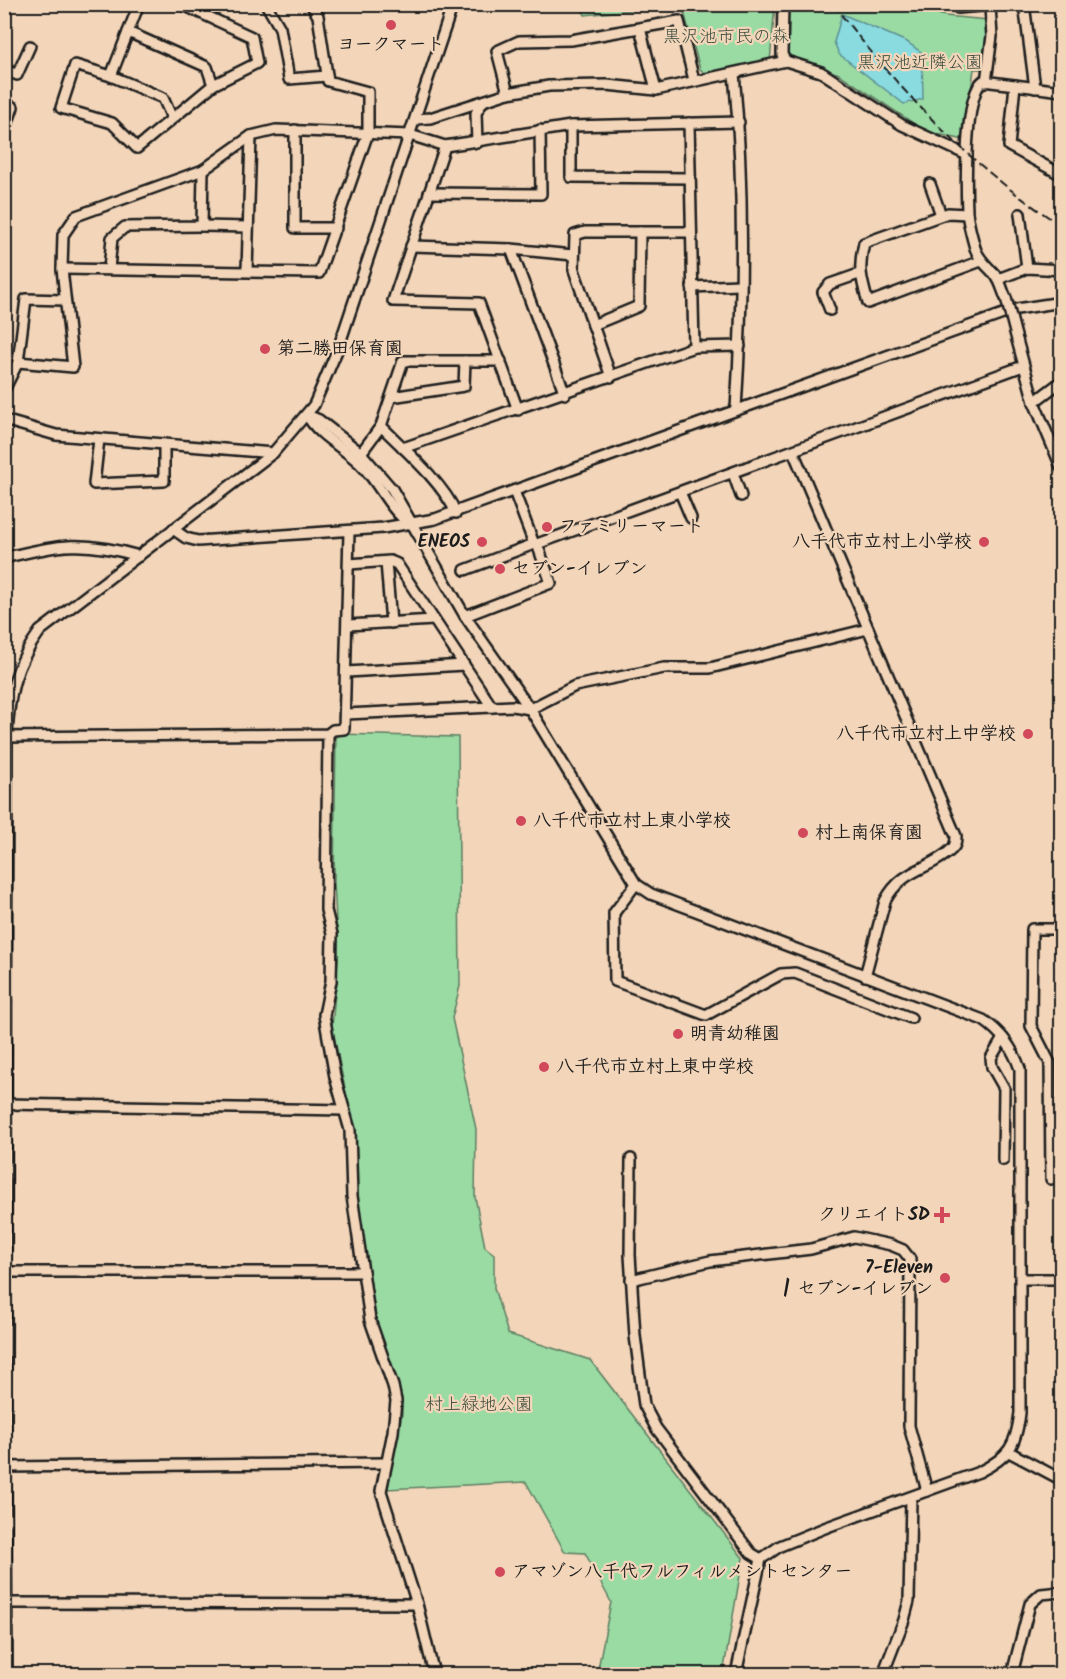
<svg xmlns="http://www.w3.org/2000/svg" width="1066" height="1679" viewBox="0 0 1066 1679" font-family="Kalam,'Klee One',sans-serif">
<rect width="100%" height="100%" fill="#f3d6ba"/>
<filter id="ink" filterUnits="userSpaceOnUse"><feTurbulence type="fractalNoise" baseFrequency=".0167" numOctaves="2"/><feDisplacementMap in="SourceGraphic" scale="12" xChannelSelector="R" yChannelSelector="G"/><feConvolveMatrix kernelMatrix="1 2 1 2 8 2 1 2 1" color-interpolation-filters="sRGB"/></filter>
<g filter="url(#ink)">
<!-- green -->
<g fill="#9adba4" stroke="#5b7c60" stroke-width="1.5">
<polygon points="580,5 775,5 770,62 706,74 700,69 682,5 585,15"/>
<polygon points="788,5 909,5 945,16 988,20 984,69 974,69 964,140 925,131 839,74 788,56"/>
<polygon points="336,734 458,737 460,986 452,1018 476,1129 475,1197 485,1247 494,1254 494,1288 508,1334 590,1360 743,1558 723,1674 597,1674 611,1602 585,1553 565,1552 526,1482 386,1489 402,1414 402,1398 377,1323 358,1220 356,1141 332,1027 338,959 334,881"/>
</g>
<!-- water -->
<polygon fill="#89dbe0" stroke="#5d8f92" stroke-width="1.5" points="842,14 907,42 922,53 923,99 904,104 839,54 834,42"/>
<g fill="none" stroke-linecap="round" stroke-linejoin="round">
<defs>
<g id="minor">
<polyline points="266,4 280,28 289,79 327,76"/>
<polyline points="783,4 782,55 786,61"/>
<polyline points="958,4 958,8 1004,4"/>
<polyline points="1024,4 1035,88"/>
<polyline points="640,28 656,90"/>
<polyline points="128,32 207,67 213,85"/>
<polyline points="4,69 17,75 30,46"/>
<path d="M734,73c10,108 9,228 2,336"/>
<polyline points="111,76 139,4"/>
<polyline points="986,82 992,36 990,7"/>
<polyline points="1015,85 1009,146 1062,175"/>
<polyline points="508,93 497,51 519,41 571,40 679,21 694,80"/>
<polyline points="4,105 13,107 4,134"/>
<polyline points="172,118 163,98 111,76 75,65 61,108 112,123 137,148 213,85 257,63 252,37 181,4"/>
<polyline points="416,119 430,118 508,93 549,86 607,85 656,90 786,61 821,72 902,125 967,155"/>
<polyline points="689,123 694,347"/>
<polyline points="571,126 571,177 689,178"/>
<polyline points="295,130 295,228 336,228"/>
<polyline points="477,143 476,113 482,103"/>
<polyline points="445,146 393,301 479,303 518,410"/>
<polyline points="930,184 941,215"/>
<polyline points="429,193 541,194 540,130"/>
<path d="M967,214l-19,-1 -84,30c-6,25 -3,35 4,60l113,-42"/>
<polyline points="1020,214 1027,268"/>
<polyline points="202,226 248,227"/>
<polyline points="411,246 511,249 573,255"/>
<polyline points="511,249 565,394"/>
<polyline points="62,269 319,273 368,133 368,92 328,81 318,16 311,4"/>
<polyline points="109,269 112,238 125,227 202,226 203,170"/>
<polyline points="247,271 251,136"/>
<polyline points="998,279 1027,268 1062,270"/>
<polyline points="692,287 739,285"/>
<path d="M1006,298c-3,-6 -5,-15 -9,-21 -8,-10 -18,-16 -22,-29 -3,-11 -7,-25 -8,-36 -1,-25 -3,-117 16,-131l79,10"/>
<polyline points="830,310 823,292 830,284 859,274"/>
<polyline points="593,325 639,306 640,232"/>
<polyline points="1017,340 1034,402 1062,469"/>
<polyline points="18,362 73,367 62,269 63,235 76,216 203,170 251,136 276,130 410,135 445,146 571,126 739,122"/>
<polyline points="611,377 574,270 575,235 585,232 690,232"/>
<polyline points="4,390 18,362 26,299 65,300"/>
<polyline points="391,397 464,386 465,361"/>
<polyline points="1034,402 1062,381"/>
<path d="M307,415l12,5 42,33 31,36 73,127 65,93 106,175 15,10 332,126c18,12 30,28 37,49v344c-4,33 -11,44 -41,59l-152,55 -47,19 -19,13 -25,115"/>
<path d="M307,415c12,23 41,34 58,54 16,18 25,41 45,55"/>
<polyline points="4,420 56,435 273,453"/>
<path d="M381,426c23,23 62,57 75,87"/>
<polyline points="99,439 94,484 164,481 164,444"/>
<polyline points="403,448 694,347 740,346"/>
<path d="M793,451l163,385c0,5 0,9 -4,13 -21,21 -49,18 -67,52l-20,75"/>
<polyline points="361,453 381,426 403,361 501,361"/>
<polyline points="733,473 741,496"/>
<polyline points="680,492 691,518"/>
<polyline points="173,529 186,538 198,541 383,528 435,519 1017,309 1062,302"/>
<path d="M4,558c55,-14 80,-18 135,-2"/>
<polyline points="386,562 391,623"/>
<polyline points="349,564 390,561 397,564 492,707"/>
<polyline points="465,570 534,544 514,491"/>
<polyline points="465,616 551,583 537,544 1023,366"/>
<polyline points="348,625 434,620"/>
<polyline points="347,672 464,665"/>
<polyline points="346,714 513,706 530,709 575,686 664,668 710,668 868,629"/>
<polyline points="328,734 326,910 332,934 331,981 324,1015 335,1077 350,1130 352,1196 370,1320 393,1386 396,1401 393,1432 381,1491 417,1604 434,1674"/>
<polyline points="4,737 328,734 333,730 344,729 349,531"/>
<polyline points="636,884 614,913 615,981 706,1015 781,974 795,973 911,1018"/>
<polyline points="5,1104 344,1110"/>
<polyline points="631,1159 630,1255 635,1336 644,1405 656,1428 751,1553 761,1559"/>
<polyline points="1003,1160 1004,1088 992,1067 991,1058 1003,1038"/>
<polyline points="1051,1179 1050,1063 1031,1026 1032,929 1062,929"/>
<polyline points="5,1272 363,1272"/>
<polyline points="1022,1279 1062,1279"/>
<polyline points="631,1280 710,1261 811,1249 854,1237 891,1245 903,1250 910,1259 909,1426 927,1491"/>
<polyline points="1009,1452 1062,1480"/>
<polyline points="6,1467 386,1463"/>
<polyline points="8,1603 417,1604"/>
<path d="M7,1674l-2,-265 2,-672c2,-44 7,-70 33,-106l233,-178 41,-48 25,-59 114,-342"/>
<polyline points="883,1674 904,1620 909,1601 911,1498"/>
<polyline points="1012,1674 1030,1604 1041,1594 1062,1592"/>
</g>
</defs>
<!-- minor casing -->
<use href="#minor" stroke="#1c1c1c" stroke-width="14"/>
<!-- minor -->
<use href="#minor" stroke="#f3d6ba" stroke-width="9"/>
<!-- rail -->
<path stroke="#1c1c1c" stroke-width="2" stroke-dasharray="9 4.5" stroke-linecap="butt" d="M833,4c65,85 138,164 229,222"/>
<defs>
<polyline id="minor-bridge" points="1006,298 1017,340"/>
</defs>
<!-- minor-bridge casing -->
<use href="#minor-bridge" stroke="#1c1c1c" stroke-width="14" stroke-linecap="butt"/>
<!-- minor-bridge -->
<use href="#minor-bridge" stroke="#f3d6ba" stroke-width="9"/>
</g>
</g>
<!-- markers -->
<g fill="#d1495b" stroke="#f3d6ba" stroke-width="2">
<circle cx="391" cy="25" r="6"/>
<circle cx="265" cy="349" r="6"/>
<circle cx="547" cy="527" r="6"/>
<circle cx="482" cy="542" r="6"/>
<circle cx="984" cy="542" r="6"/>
<circle cx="500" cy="569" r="6"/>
<circle cx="1028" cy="734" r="6"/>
<circle cx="521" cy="821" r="6"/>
<circle cx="803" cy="833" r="6"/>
<circle cx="678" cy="1034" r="6"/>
<circle cx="544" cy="1067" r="6"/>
<path d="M939 1206h6v6h6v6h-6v6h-6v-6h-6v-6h6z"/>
<circle cx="945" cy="1278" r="6"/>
<circle cx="500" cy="1572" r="6"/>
</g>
<g text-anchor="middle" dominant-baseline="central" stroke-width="4.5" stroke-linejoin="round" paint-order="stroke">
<!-- park labels -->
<g font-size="18" fill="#3c4c3e" stroke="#f3d6ba">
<text x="726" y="37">黒沢池市民の森</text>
<text x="920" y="63">黒沢池近隣公園</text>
<text x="479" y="1405">村上緑地公園</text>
</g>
<!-- poi labels -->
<g font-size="18" font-weight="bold" fill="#1c1c1c" stroke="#f3d6ba" text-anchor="start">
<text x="391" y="45" text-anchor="middle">ヨークマート</text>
<text x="277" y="349">第二勝田保育園</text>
<text x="559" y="527">ファミリーマート</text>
<text x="470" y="542" text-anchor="end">ENEOS</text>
<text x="972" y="542" text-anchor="end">八千代市立村上小学校</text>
<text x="512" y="569">セブン-イレブン</text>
<text x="1016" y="734" text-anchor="end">八千代市立村上中学校</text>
<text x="533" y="821">八千代市立村上東小学校</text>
<text x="815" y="833">村上南保育園</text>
<text x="690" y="1034">明青幼稚園</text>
<text x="556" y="1067">八千代市立村上東中学校</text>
<text x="930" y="1215" text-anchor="end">クリエイトSD</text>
<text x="933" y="1268" text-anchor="end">7-Eleven<tspan x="933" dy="21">| セブン-イレブン</tspan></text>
<text x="512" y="1572">アマゾン八千代フルフィルメントセンター</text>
</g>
</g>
<!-- margin -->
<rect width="1066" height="1679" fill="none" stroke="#f3d6ba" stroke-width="24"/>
<rect x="12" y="12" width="1042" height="1655" fill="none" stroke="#1c1c1c" stroke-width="2" filter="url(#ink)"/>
</svg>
